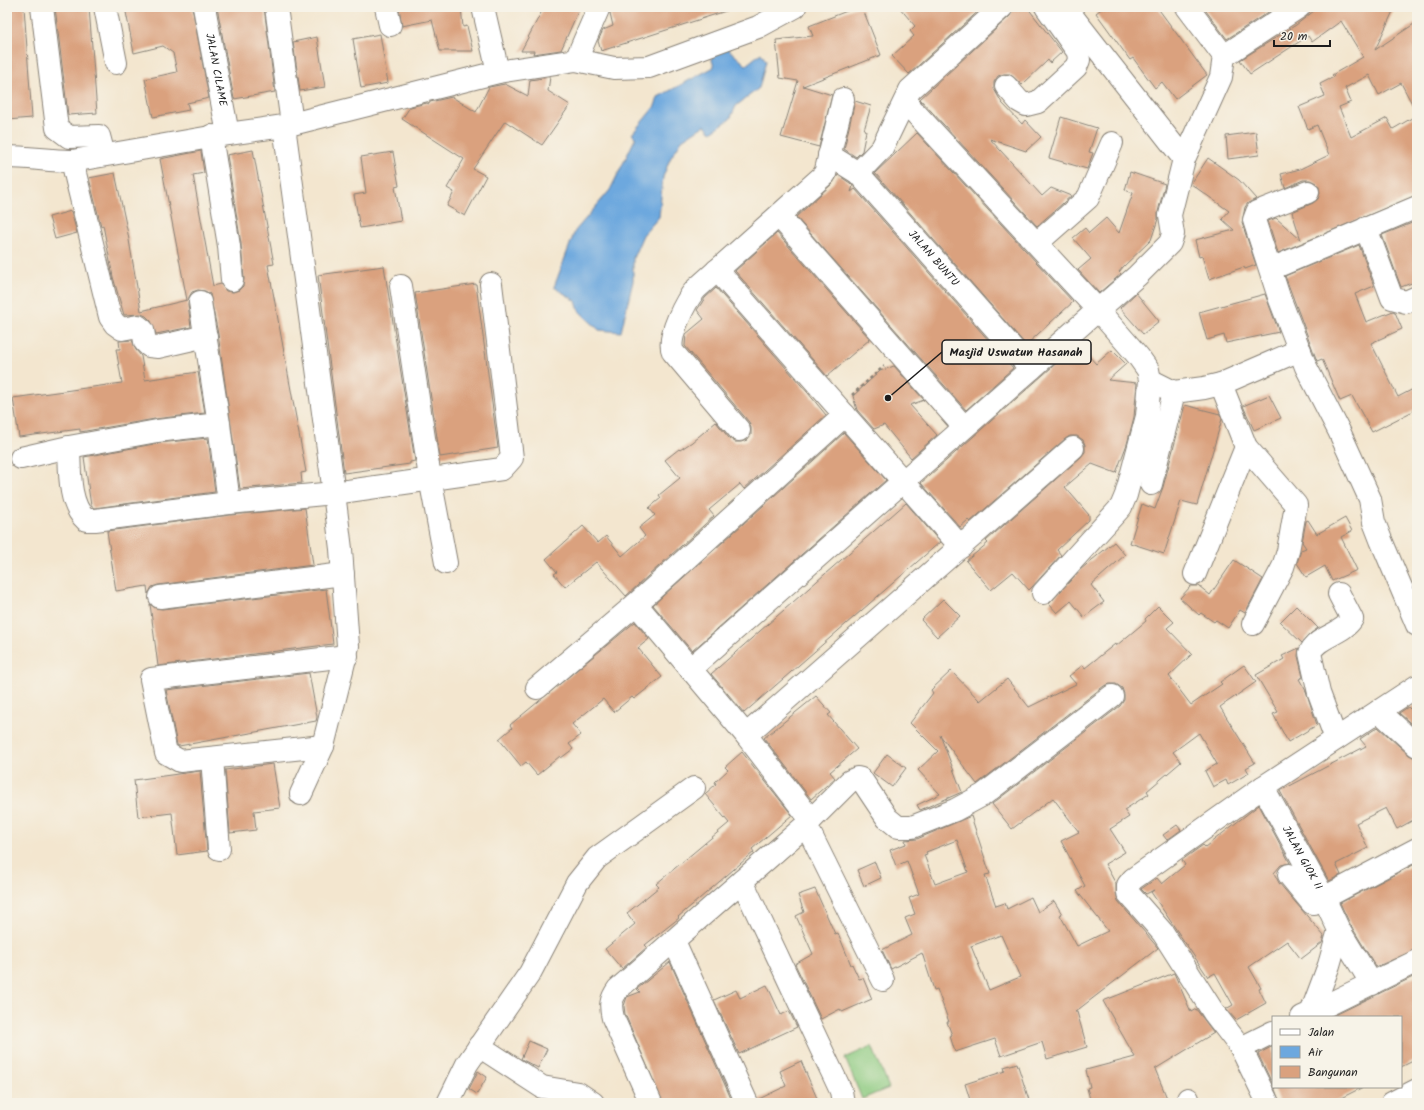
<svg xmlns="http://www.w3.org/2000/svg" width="1424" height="1110" viewBox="0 0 1424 1110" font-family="Kalam,sans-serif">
<rect width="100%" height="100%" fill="#f7f3e8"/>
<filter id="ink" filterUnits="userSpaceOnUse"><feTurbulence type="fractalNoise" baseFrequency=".025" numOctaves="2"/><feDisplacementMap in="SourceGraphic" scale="8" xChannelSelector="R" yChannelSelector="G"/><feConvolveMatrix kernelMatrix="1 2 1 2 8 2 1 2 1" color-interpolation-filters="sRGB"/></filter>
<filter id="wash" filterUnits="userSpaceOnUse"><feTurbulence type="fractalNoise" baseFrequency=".012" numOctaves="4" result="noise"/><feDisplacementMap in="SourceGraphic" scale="16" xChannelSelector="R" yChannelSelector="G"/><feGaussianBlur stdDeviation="0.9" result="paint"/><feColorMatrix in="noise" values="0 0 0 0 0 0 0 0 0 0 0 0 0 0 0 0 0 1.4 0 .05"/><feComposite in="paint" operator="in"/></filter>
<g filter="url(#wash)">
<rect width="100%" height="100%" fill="#f3e6cf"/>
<!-- green -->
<polygon fill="#8cca80" stroke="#54734e" points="872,1046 889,1088 862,1099 845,1058"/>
<!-- water -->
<polygon fill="#6da8de" stroke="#44627d" points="726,44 729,50 746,65 761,53 766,61 759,88 736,106 730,119 711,132 705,125 682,140 670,159 663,177 659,217 643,235 633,258 633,281 621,332 599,330 579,311 576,301 554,287 575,231 610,190 636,137 632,134 655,106 658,97 714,67 711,57"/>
<g id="blocks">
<!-- building -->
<g fill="#daa17e" fill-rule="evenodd">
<polygon points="7,7 24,7 32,118 7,120"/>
<polygon points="55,7 89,7 97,113 68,115"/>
<polygon points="125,7 192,7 209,98 187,103 189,110 153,117 145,79 177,72 173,53 163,46 134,53"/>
<polygon points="217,7 264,7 275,92 234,99"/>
<polygon points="399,7 461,7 463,27 467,26 473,51 440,51 432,20 402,26"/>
<polygon points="544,7 580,7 561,50 533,54 534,51 521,51"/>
<polygon points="611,7 728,7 729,10 601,51 598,41 603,30 613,26 610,13"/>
<polygon points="857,7 862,7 881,55 803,86 832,95 819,147 781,137 798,81 780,78 776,40 813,36 809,26"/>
<polygon points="899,7 983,7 909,74 892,56 914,36 910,31 915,26"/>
<polygon points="1014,7 1027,7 1062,52 1050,63 1048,60 1022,85 1010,74 1004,74 998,76 994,82 994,89 1002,103 1022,124 1025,120 1041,137 1026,151 990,139 1042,196 1051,188 1071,196 1037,226 920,99 1010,16"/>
<polygon points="1104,7 1157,7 1207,75 1175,99 1162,82 1155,88 1133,58 1130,60 1096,13"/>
<polygon points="1203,7 1276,7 1227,39"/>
<polygon points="1319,7 1395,7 1375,50 1417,22 1417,113 1401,83 1379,95 1369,75 1345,88 1351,102 1339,107 1351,137 1387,118 1393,129 1417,115 1417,195 1278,253 1268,221 1276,218 1301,240 1292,212 1313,203 1318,199 1320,193 1319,187 1316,183 1310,180 1303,180 1285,188 1281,174 1300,169 1329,155 1317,125 1308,129 1299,107 1325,96 1320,84 1334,77 1332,75 1363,57 1341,21 1312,42 1308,36 1250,74 1240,60 1296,25"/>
<polygon points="380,34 388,83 361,88 353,39"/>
<polygon points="317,37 325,87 300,91 293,42"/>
<polygon points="550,77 548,91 570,105 542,145 505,121 473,169 486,176 465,216 447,206 454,192 447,188 464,159 402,119 410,107 427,103 429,104 430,102 452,97 476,112 489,87 505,84 528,96 530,80"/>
<polygon points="855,101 871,106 864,130 866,131 862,151 856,157 844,149"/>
<polygon points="1061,117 1097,128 1089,152 1093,153 1087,169 1049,158"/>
<polygon points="1256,132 1259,155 1228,159 1226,136"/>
<polygon points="917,133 1073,302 1026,345 875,173"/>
<polygon points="253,150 274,264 268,265 306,472 301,473 302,483 240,489 218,334 210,294 205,291 198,290 192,292 189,297 188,304 191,327 156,334 151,321 146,316 141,314 124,315 113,277 103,225 101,226 89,178 115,173 128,234 141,311 187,300 160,159 201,151 204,173 193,175 213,286 221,284 226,291 233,292 239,290 243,286 244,279 241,244 227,155"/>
<polygon points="393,152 399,186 395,187 401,221 360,228 354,195 366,193 361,157"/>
<polygon points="1208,158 1239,180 1256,199 1248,203 1245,207 1242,223 1256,265 1245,269 1244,267 1209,279 1202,256 1199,257 1195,240 1234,230 1222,219 1229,211 1191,184"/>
<polygon points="1130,172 1165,184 1158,212 1158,219 1151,240 1123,267 1119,272 1121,274 1099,293 1078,270 1091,259 1073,238 1085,228 1089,233 1106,218 1119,233 1133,193 1125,190"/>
<polygon points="838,175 850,183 853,186 851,192 855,189 1013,368 966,410 796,217 833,183"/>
<polygon points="71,211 77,233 55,239 49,217"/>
<polygon points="1417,221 1417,281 1401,287 1382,235"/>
<polygon points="777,233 870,339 827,376 735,271"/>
<polygon points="1359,245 1374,286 1355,294 1366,322 1393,311 1395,312 1402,329 1371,343 1398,397 1417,387 1417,409 1372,432 1352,396 1340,401 1322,359 1317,361 1285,276"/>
<polygon points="384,266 415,461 410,462 410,464 344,473 318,275"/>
<polygon points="476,284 498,448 440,457 415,293"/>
<polygon points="716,288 808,393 826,415 744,489 740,484 709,510 714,516 626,596 596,562 565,587 554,574 557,572 546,559 583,526 598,543 606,536 622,556 645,536 639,528 655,515 649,508 661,498 659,495 680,478 665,460 679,449 680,450 692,442 716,422 729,438 735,442 741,442 747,440 751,435 751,428 749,422 685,346 686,334 704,319 697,310 705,298"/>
<polygon points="1136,293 1159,321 1143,334 1120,308"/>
<polygon points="1265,294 1279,332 1226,343 1224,335 1207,340 1199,312"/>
<polygon points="132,340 136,350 141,356 145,380 198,372 205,413 155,419 80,432 80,429 19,437 13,398 122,383 116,349 120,349 119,341"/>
<polygon points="1078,344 1096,364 1112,350 1126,364 1108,380 1137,383 1134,417 1127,444 1116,473 1092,464 1065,487 1089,515 1089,520 1057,550 1061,555 1032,587 1029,590 1013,572 991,590 966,561 988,543 986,541 1081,457 1085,452 1085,445 1083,440 1077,436 1070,436 1065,439 970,522 968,520 960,527 921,483"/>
<polygon points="894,366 924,400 910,405 937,435 911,458 884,425 874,429 857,410 853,396 880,371"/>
<polygon points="1269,395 1281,418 1254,430 1243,406"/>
<polygon points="1185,405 1220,414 1222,419 1197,505 1181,501 1164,554 1130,543 1142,504 1155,509 1163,487"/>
<polygon points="844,433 886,480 692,651 653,605"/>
<polygon points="208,438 215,492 94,508 91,506 84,457 159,443"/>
<polygon points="906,503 940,542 744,713 711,674"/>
<polygon points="305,508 313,565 158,585 152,587 148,594 147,586 116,591 107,531 230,515"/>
<polygon points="1345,518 1352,531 1341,537 1357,570 1332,581 1325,566 1306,577 1297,563 1301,550 1306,548 1302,542 1306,521 1308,520 1317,534"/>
<polygon points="1114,542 1125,555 1091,585 1104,602 1084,617 1071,601 1057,613 1049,604 1081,569"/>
<polygon points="1234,560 1263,579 1245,613 1240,610 1228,628 1216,620 1214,622 1201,613 1199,615 1180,598 1191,586 1199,586 1210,595"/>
<polygon points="326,589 333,644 158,666 150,604 155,608 162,609"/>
<polygon points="943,599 960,616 937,637 921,620"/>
<path d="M1158,606l16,16 -7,6 25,26 -23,22 22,29 31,-21 -2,-2 24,-17 12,17 -36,25 35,56 -9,5 3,5 -21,12 -2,-5 -13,7 -8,-16 12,-7 -18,-31 -26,19 8,10 -34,29 2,3 -25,16 5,7 -19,12 15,23 -20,12 11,20v9l2,8 40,47 -83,64h2l10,35 -40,12 -5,-17 -41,14 -6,-17 -40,13 -5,-16 2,-1 -5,-13h2l-12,-33 -3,1 -12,-37 -31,16 -9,-19 30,-15 -7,-17 10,-4 -6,-16 10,-4 -12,-33 -11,5 -6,-16 16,-6 -1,-4 12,-1 54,-23 19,58 -5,1 11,31 9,-3 2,6 24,-12 7,15 16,-11 8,13 -2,1 17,31 31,-15 -31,-40 8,-5 -24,-45 18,-9 -26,-34 -41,31 -20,-25 128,-98 4,-6v-6l-2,-6 -6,-4h-6l-6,2 -127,98 -37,-49 22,57 -42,18 -3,-5 23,-11 -22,-24 20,-19 -28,-28 23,-30 -2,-3 20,-19 29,30 27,-22 22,28 47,-23 -7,-8 14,-11 2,3 30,-24 1,2 30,-25 -1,-2zM957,840l11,32 -33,12 -11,-29 3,-1 -1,-2zM1001,935l19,42 -31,13 -18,-44z"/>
<polygon points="1296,606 1318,628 1310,634 1302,643 1280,622"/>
<polygon points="635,622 649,639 638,648 662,677 634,699 632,697 614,712 603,699 572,724 581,735 569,744 573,749 561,758 560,756 537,775 526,762 521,766 499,739 512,728 510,725"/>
<polygon points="1299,648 1298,656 1303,677 1299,679 1306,691 1317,725 1288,742 1273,714 1278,712 1256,675 1284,659 1282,656"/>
<polygon points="309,673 317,717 316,721 179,746 177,745 166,690"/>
<polygon points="816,696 831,713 828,715 857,749 830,772 835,778 811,799 764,738"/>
<polygon points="1417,703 1417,729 1399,713 1408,707 1410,709"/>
<polygon points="1378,727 1409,755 1417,758 1417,818 1397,829 1386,808 1356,823 1368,848 1336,864 1341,875 1329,881 1280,791 1366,746 1360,739"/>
<polygon points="742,752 792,815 752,849 754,852 678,917 679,918 645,945 647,947 622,969 605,949 635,924 627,913 659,887 656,884 729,823 705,794 716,784 715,782 728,770 725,767"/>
<polygon points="887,754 906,768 892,787 873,773"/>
<polygon points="273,764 280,808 254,811 256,830 230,833 225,770"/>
<polygon points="200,771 207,851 177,855 172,813 138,817 134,780"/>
<polygon points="1259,805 1290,863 1281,865 1274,873 1279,883 1324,936 1322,943 1301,959 1287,941 1249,967 1261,988 1259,989 1266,1003 1236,1020 1226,1009 1233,1005 1215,973 1208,977 1151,892 1154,890 1146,894 1141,889 1157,878 1162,884 1185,865 1182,860 1203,845 1205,847"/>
<polygon points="1177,825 1181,830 1167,840 1163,835"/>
<polygon points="875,862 881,878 864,886 857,870"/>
<polygon points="1417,863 1417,949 1376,967 1350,924 1340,903"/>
<polygon points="815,889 835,934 838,933 851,965 852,964 859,979 863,978 872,999 842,1012 840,1009 821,1019 795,964 813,954 796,916 804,912 798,895"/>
<polygon points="670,962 733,1103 663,1103 625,1014 624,1006 627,997 640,992 637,989"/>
<polygon points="1174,973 1191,1012 1196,1009 1214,1033 1155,1069 1169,1103 1091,1103 1087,1088 1090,1087 1086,1070 1135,1057 1103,1001"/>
<polygon points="1417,975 1417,1059 1401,1067 1401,1017 1331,1017"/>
<polygon points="767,985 781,1015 789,1011 797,1027 739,1054 714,1000 736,990 740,998"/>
<polygon points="529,1041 547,1049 538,1068 521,1059"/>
<polygon points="1273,1046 1273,1085 1258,1054"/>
<polygon points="801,1061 819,1103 759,1103 759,1099 786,1086 780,1071"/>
<polygon points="1017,1063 1030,1103 971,1103 965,1084 1005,1071 1004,1067"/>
<polygon points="478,1071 487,1077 477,1094 469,1089"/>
<polygon points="1274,1087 1363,1087 1331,1103 1280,1103"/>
</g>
</g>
</g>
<g filter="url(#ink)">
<use href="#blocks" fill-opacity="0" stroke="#888176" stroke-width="1"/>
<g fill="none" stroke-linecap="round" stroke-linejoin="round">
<defs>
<g id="minor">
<polyline points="42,7 57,128 69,137 99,136 104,155"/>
<polyline points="105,7 116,63"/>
<path id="s1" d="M204,7l24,127"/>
<polyline points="276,7 292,124"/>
<polyline points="386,7 390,25"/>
<polyline points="483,7 498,72"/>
<polyline points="1065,7 1184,159"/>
<polyline points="1224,56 1299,7"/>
<polyline points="576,60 599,7"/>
<polyline points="1006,86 1019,101 1026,105 1038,102 1076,67 1079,60 1078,52 1046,7"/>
<polyline points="906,100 908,105 1098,310 1138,356 1148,370 1150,380 1147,416 1126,495 1121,507 1043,593"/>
<polyline points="284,126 334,493 341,549 348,646 323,746 301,794"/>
<polyline points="211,136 229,246 232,280"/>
<path id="s2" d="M829,155l29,18 173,196"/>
<path d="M7,157c22,0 43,4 65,4l156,-27 56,-8 214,-54 78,-12 38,8 35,-1 109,-40 37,-20"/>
<polyline points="72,161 110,317 115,324 122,329 138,326 143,330 145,342 149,346 158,347 206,336"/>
<polyline points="858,173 882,148 910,90 1002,7"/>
<polyline points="1308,192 1257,212 1254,220 1279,297 1306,367 1339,431 1370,499 1374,522 1381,540 1417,625"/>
<polyline points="779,216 964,427"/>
<polyline points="1366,228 1392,298 1406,302 1417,297"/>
<polyline points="1037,243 1088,198 1112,143"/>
<polyline points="1271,269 1417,207"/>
<polyline points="717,270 961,547"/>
<polyline points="401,286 430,478 446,563"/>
<polyline points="200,302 219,424 229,503"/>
<polyline points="1150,380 1174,392 1204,388 1221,384 1300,350"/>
<polyline points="1221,384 1246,447 1296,505 1288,551 1283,567 1253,624"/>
<path d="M739,430l-66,-78c-7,-14 13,-52 23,-63l129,-115 18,-75"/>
<polyline points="69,447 157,431 219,424"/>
<path d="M21,458l48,-11c1,23 -1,57 17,73h9l134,-17 105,-10 168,-24 10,-11 -21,-174"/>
<polyline points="1151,484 1174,392"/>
<polyline points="1195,574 1246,447"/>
<polyline points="160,597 343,574"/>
<polyline points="636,604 746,735 811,820"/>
<polyline points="690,669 1098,310 1137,276 1170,243 1173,234 1170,215 1184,159 1221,77 1224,56 1187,7"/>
<polyline points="537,688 636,604 845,415"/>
<polyline points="1379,711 1417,746"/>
<polyline points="746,735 1073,448"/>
<path d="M1336,739l-17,-46 -9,-40c7,-17 32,-18 42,-34l-13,-25"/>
<polyline points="323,746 180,761 166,753 151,679 347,656"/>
<polyline points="212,758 219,849"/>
<path id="s3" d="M1263,787l61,111 15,32 -10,35 -18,48 -9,4"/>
<polyline points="806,825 883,980"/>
<polyline points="1289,875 1312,903 1314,903 1417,849"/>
<polyline points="742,881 841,1091 843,1103"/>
<polyline points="1339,930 1372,984"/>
<polyline points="674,941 747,1103"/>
<polyline points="1311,1013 1417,961"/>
<polyline points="479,1046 542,1087 578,1093 593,1103"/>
<polyline points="1241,1048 1273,1032"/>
<polyline points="1188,1099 1189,1103"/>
<polyline points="448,1103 467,1064 530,973 577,883 597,858 694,788"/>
<path d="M651,1103l-38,-85c-3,-12 -3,-18 5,-29l188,-164 44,-44 7,-3 4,1 26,39 11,9h14l43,-17 28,-15 129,-99"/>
<polyline points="1268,1103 1241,1048 1214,1013 1163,933 1128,893 1128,885 1133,879 1263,787 1417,686"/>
<polyline points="1392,1103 1417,1090"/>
</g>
</defs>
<!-- minor casing -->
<use href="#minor" stroke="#888176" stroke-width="24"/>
<!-- path -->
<polyline stroke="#888176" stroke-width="2.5" stroke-dasharray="3 3" stroke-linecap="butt" points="852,395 884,366"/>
<!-- minor -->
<use href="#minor" stroke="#fff" stroke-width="22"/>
</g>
</g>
<g text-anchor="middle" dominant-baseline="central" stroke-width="3.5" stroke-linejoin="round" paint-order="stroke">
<!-- street labels -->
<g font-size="11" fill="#1c1c1c" stroke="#f7f3e8">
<text stroke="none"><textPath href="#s1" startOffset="64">JALAN CILAME</textPath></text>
<text stroke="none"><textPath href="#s2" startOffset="148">JALAN BUNTU</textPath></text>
<text stroke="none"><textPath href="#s3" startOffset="81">JALAN GIOK II</textPath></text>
</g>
</g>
<!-- callouts -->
<path fill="none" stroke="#1c1c1c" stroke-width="1.5" d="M888 398L942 352"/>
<circle fill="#1c1c1c" stroke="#f7f3e8" stroke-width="1.5" cx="888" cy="398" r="4"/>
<rect fill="#f7f3e8" stroke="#1c1c1c" stroke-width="1.5" x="942" y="340" width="149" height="24" rx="4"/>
<g font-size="12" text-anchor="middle" font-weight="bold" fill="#1c1c1c">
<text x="1016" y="356">Masjid Uswatun Hasanah</text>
</g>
<!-- margin -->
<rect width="1424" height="1110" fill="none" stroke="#f7f3e8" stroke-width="24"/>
<!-- legend -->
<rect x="1272" y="1016" width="130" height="72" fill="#f7f3e8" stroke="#9f9d96"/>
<rect x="1280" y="1029" width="20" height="6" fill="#ffffff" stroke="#9f9d96"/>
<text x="1308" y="1036" font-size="12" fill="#1c1c1c">Jalan</text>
<rect x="1280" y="1046" width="20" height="12" fill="#6da8de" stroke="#9f9d96"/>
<text x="1308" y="1056" font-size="12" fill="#1c1c1c">Air</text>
<rect x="1280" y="1066" width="20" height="12" fill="#daa17e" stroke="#9f9d96"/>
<text x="1308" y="1076" font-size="12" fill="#1c1c1c">Bangunan</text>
<!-- scale -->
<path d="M1274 40v6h56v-6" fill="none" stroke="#1c1c1c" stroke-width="2"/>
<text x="1280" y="40" font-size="12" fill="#1c1c1c" stroke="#f7f3e8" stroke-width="3" paint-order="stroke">20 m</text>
</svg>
